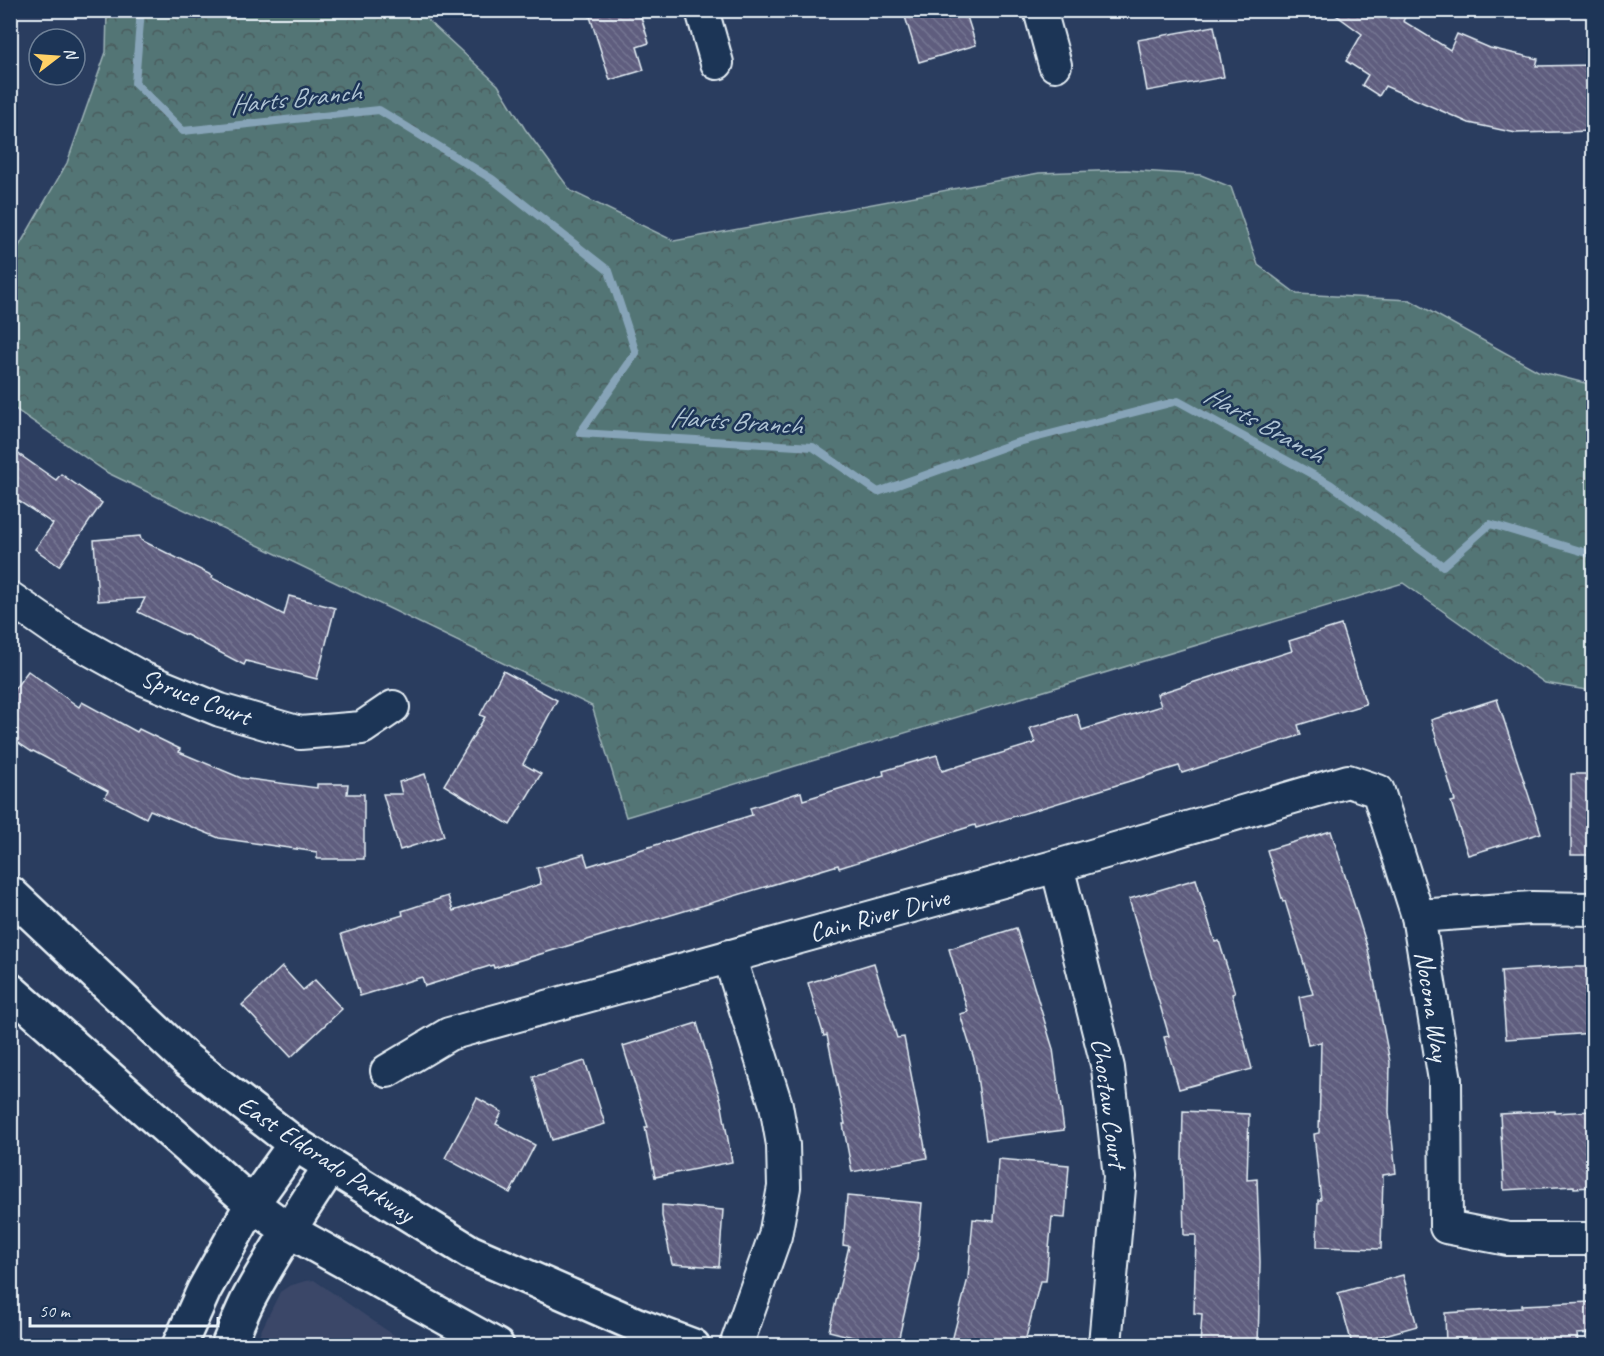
<svg xmlns="http://www.w3.org/2000/svg" width="1604" height="1356" viewBox="0 0 1604 1356" font-family="Caveat,sans-serif">
<defs>
<pattern id="forest-crowns" width="20" height="18" patternUnits="userSpaceOnUse" patternTransform="scale(1.5)"><rect width="20" height="18" fill="#527475"/><path d="M2 6a3 3 0 1 1 6 0M12 15a3 3 0 1 1 6 0" fill="none" stroke="#4b5c5d"/></pattern>
<pattern id="building-back-hatch" width="6" height="6" patternUnits="userSpaceOnUse" patternTransform="scale(1.5)"><rect width="6" height="6" fill="#5e5d7e"/><path d="M-1 5l2 2M0 0l6 6M5-1l2 2" fill="none" stroke="#757591"/></pattern>
</defs>
<rect width="100%" height="100%" fill="#2a3d5f"/>
<filter id="ink" filterUnits="userSpaceOnUse"><feTurbulence type="fractalNoise" baseFrequency=".0167" numOctaves="2"/><feDisplacementMap in="SourceGraphic" scale="12" xChannelSelector="R" yChannelSelector="G"/><feConvolveMatrix kernelMatrix="1 2 1 2 8 2 1 2 1" color-interpolation-filters="sRGB"/></filter>
<g filter="url(#ink)">
<!-- built -->
<polygon fill="#3a4768" points="314,1280 408,1345 254,1345 280,1292 289,1286 305,1281"/>
<!-- forest -->
<polygon fill="url(#forest-crowns)" stroke="#9db2b6" stroke-width="1.5" points="107,11 418,11 498,85 525,129 571,191 674,241 1039,173 1126,170 1201,175 1231,187 1258,265 1297,294 1410,300 1538,371 1593,385 1593,691 1545,683 1403,583 626,817 592,706 108,473 11,406 11,260 67,163 106,52"/>
<g fill="none" stroke-linecap="round" stroke-linejoin="round">
<!-- stream -->
<polyline stroke="#87a4b8" stroke-width="8" points="141,10 135,83 183,131 379,110 492,179 609,271 636,353 580,433 813,447 878,492 1015,443 1178,401 1330,484 1443,566 1490,524 1594,555"/>
</g>
<!-- building -->
<g fill="url(#building-back-hatch)" stroke="#e8f1f8" stroke-width="1.5">
<polygon points="588,10 639,10 649,43 637,47 644,70 610,80"/>
<polygon points="903,10 965,10 976,45 919,62"/>
<polygon points="1329,10 1409,10 1403,21 1450,50 1457,34 1490,48 1538,59 1536,66 1593,65 1593,131 1516,133 1469,123 1385,86 1379,96 1362,85 1368,75 1346,61 1362,34"/>
<polygon points="1214,26 1224,77 1147,91 1138,40"/>
<polygon points="10,448 56,480 61,474 102,503 59,566 35,549 53,524 10,495"/>
<polygon points="140,536 141,540 213,576 212,578 284,615 289,596 335,608 317,679 246,661 244,665 185,634 185,635 138,612 145,598 98,601 94,540"/>
<polygon points="1341,625 1366,704 1298,725 1301,735 1182,773 1179,766 976,828 975,825 839,868 838,865 494,968 493,965 425,986 422,977 360,996 341,934 403,915 402,911 448,896 453,911 541,884 537,868 584,854 588,866 752,815 750,808 801,792 803,800 884,775 883,771 937,755 942,771 1035,743 1030,728 1077,714 1082,730 1161,706 1157,694 1292,651 1289,641"/>
<polygon points="28,671 79,707 82,702 137,732 139,729 180,749 179,752 241,778 317,788 317,784 348,784 347,794 364,794 364,859 317,859 317,852 219,838 150,810 146,818 105,797 108,791 33,751 32,752 10,737 10,695"/>
<polygon points="503,671 557,700 523,764 541,774 510,825 444,785 485,717 480,715"/>
<polygon points="1497,699 1541,833 1468,855 1451,802 1455,801 1431,720"/>
<polygon points="425,774 444,836 400,850 383,794 402,794 399,782"/>
<rect x="1571" y="774" width="22" height="81"/>
<polygon points="1331,831 1368,949 1390,1062 1389,1113 1396,1173 1383,1175 1381,1249 1317,1247 1318,1200 1321,1200 1314,1134 1319,1133 1321,1042 1308,1045 1299,997 1313,994 1285,901 1283,902 1267,850"/>
<polygon points="1196,879 1215,942 1219,941 1235,993 1232,994 1252,1069 1179,1089 1164,1037 1169,1036 1129,899"/>
<polygon points="1016,928 1053,1049 1064,1130 986,1140 975,1062 960,1014 968,1012 949,949"/>
<polygon points="874,963 897,1038 904,1037 927,1158 852,1172 843,1124 845,1124 827,1035 824,1036 808,983"/>
<polygon points="282,967 303,990 315,980 342,1009 291,1057 242,1005"/>
<polygon points="1568,967 1593,967 1593,1033 1506,1039 1501,971"/>
<polygon points="697,1023 721,1101 732,1162 655,1177 645,1127 648,1127 623,1046"/>
<polygon points="585,1061 605,1124 552,1140 533,1077"/>
<polygon points="477,1098 502,1112 496,1124 535,1145 510,1193 445,1158"/>
<polygon points="1183,1111 1249,1114 1247,1180 1257,1179 1260,1262 1258,1346 1200,1346 1202,1314 1194,1313 1196,1235 1184,1235 1182,1158"/>
<polygon points="1555,1111 1555,1113 1593,1111 1593,1187 1574,1188 1574,1186 1504,1190 1500,1114"/>
<polygon points="998,1159 1069,1165 1065,1218 1052,1217 1046,1281 1040,1281 1024,1346 968,1346 952,1341 968,1278 973,1219 994,1221"/>
<polygon points="847,1196 922,1203 917,1258 897,1346 888,1346 829,1331 849,1246 843,1245"/>
<polygon points="662,1205 723,1210 719,1267 672,1264 662,1216"/>
<polygon points="1403,1275 1417,1326 1352,1344 1338,1293"/>
<polygon points="1590,1302 1592,1333 1577,1334 1578,1346 1446,1346 1445,1313 1522,1308 1522,1305"/>
</g>
<g fill="none" stroke-linecap="round" stroke-linejoin="round">
<defs>
<g id="minor">
<polyline points="702,10 717,63"/>
<polyline points="1040,10 1055,65"/>
<polyline points="10,598 59,632 144,679 220,710 300,733 362,728 393,707"/>
<polyline points="1057,866 1108,1068 1120,1177 1105,1344"/>
<polyline points="1418,916 1532,908 1594,909"/>
<polyline points="729,956 776,1105 783,1145 784,1187 775,1236 736,1346"/>
<polyline points="387,1071 449,1034 1057,866 1348,781 1378,791 1418,916 1445,1080 1446,1227 1508,1239 1594,1239"/>
</g>
<g id="major">
<polyline points="10,893 187,1060 295,1144 470,1252 637,1325 693,1346"/>
<polyline points="10,990 252,1204 288,1230 497,1346"/>
<polyline points="179,1346 204,1290 252,1204 295,1144"/>
<path d="M228,1346c7,-16 13,-33 21,-48 24,-45 53,-88 81,-131"/>
</g>
</defs>
<!-- minor casing -->
<use href="#minor" stroke="#e8f1f8" stroke-width="36"/>
<!-- major casing -->
<use href="#major" stroke="#e8f1f8" stroke-width="38"/>
<!-- minor -->
<use href="#minor" stroke="#1d3557" stroke-width="32"/>
<!-- major -->
<use href="#major" stroke="#1d3557" stroke-width="33"/>
</g>
</g>
<g text-anchor="middle" dominant-baseline="central" stroke-width="5" stroke-linejoin="round" paint-order="stroke">
<!-- street labels -->
<g font-size="26" fill="#e8f1f8" stroke="#1d3557">
<text transform="translate(196 697) rotate(21)">Spruce Court</text>
<text transform="translate(879 915) rotate(-15)">Cain River Drive</text>
<text transform="translate(1432 1006) rotate(81)">Nocona Way</text>
<text transform="translate(1109 1103) rotate(82)">Choctaw Court</text>
<text transform="translate(326 1159) rotate(34)">East Eldorado Parkway</text>
</g>
<!-- water labels -->
<g font-size="27" font-style="italic" fill="#afc4d3" stroke="#1d3557">
<text transform="translate(295 98) rotate(-6)">Harts Branch</text>
<text transform="translate(736 421) rotate(4)">Harts Branch</text>
<text transform="translate(1264 424) rotate(29)">Harts Branch</text>
</g>
</g>
<!-- margin -->
<rect width="1604" height="1356" fill="none" stroke="#1d3557" stroke-width="36"/>
<rect x="18" y="18" width="1568" height="1320" fill="none" stroke="#e8f1f8" stroke-width="2" filter="url(#ink)"/>
<!-- north arrow -->
<g transform="translate(57 57) rotate(73)"><circle r="28" fill="#1d3557" stroke="#6e8097" stroke-width="1.5"/>
<path d="M0-4.5L10 22L0 15L-10 22Z" fill="#ffd166"/>
<text y="-9" font-size="16" font-weight="bold" text-anchor="middle" fill="#e8f1f8">N</text>
</g>
<!-- scale -->
<path d="M30 1317v9h188v-9" fill="none" stroke="#e8f1f8" stroke-width="3"/>
<text x="39" y="1317" font-size="18" fill="#e8f1f8" stroke="#1d3557" stroke-width="4.5" paint-order="stroke">50 m</text>
</svg>
